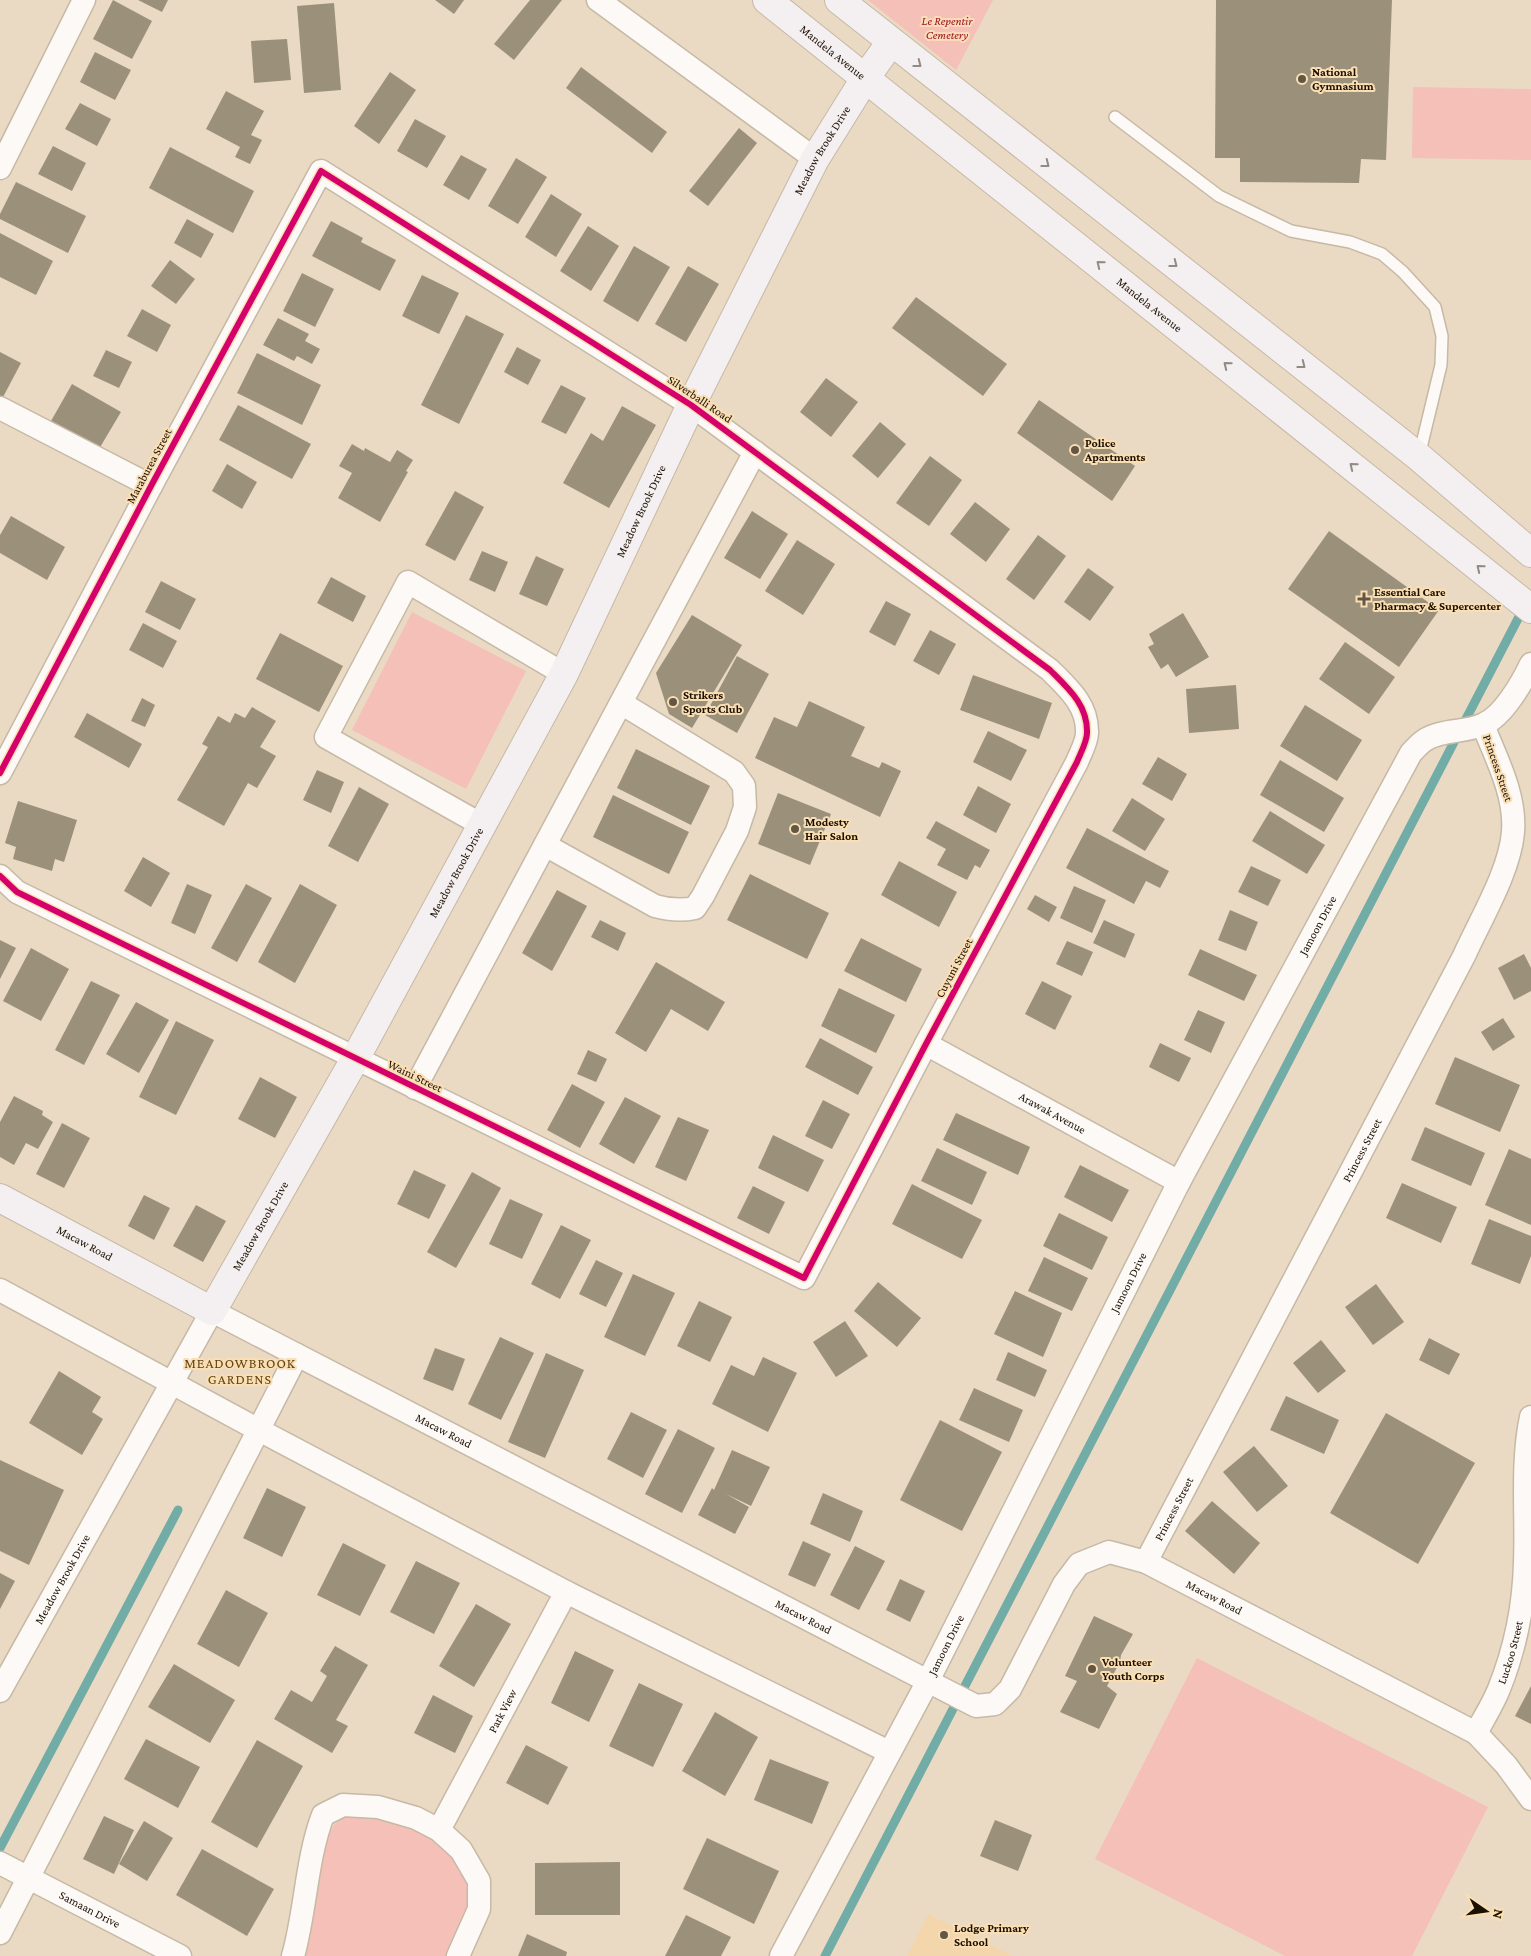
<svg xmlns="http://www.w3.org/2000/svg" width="1531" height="1956" viewBox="0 0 1531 1956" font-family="'Crimson Pro',serif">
<rect width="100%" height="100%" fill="#eadac4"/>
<!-- built -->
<polygon fill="#f3d6ab" points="928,1914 1013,1956 907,1956"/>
<!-- green -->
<g fill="#f4c0b8">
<polygon points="868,0 993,0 956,70"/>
<polygon points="1413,87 1531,89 1531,160 1412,158"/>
<polygon points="412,612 526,671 466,789 352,730"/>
<polygon points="1197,1658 1488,1807 1412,1956 1285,1956 1095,1859"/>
<path d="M356,1814c44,2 107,23 112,74 1,7 4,16 2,23 -4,15 -14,30 -21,45h-149l23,-111 11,-20 9,-8z"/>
</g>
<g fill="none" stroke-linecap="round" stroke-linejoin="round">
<!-- stream -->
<g stroke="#72aca6" stroke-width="9">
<polyline points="0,1848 178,1510"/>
<polyline points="825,1956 1524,607"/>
</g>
</g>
<!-- building -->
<g fill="#9b917b">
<polygon points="113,0 152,21 132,59 93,39"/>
<polygon points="138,0 168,0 162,12"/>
<polygon points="435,0 464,0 454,14"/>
<polygon points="530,0 562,0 514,60 494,44"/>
<polygon points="1216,0 1392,0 1386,160 1361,159 1359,183 1240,182 1240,158 1215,158"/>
<polygon points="334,3 341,90 304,93 297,6"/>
<polygon points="287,39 291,80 254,83 251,41"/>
<polygon points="95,52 131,70 115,100 80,82"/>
<polygon points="581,67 667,132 652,153 566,88"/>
<polygon points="390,72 416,90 379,144 354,126"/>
<polygon points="226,91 264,111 251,135 262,140 250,164 235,157 240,147 206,129"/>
<polygon points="80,103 111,119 97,146 65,129"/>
<polygon points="415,119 446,136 427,168 397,151"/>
<polygon points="739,128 757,143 708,206 689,191"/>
<polygon points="53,146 86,163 72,191 38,174"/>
<polygon points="170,147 254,191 233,233 149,188"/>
<polygon points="461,155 487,169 469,200 443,185"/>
<polygon points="516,158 547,177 518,224 488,206"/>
<polygon points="16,182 86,216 68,253 0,219 0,214"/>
<polygon points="551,194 582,214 556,257 525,237"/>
<polygon points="187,219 214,234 201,258 174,243"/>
<polygon points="331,221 363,238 361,242 396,260 380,291 312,256"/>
<polygon points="588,226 619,246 591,291 560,271"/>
<polygon points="0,233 53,261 36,295 0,277"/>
<polygon points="634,246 670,267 638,322 603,301"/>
<polygon points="170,260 195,279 176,304 151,286"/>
<polygon points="688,266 719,284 686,342 655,324"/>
<polygon points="302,273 334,289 315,327 283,311"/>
<polygon points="422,275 459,293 439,334 402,316"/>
<polygon points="916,297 1007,364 983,396 892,328"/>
<polygon points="142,309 171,325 157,352 127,336"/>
<polygon points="466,315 504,334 459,424 421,405"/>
<polygon points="278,318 309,334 305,341 320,349 312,364 297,356 294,361 263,345"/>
<polygon points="517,347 541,360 528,385 504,372"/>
<polygon points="106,350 132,362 119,388 93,376"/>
<polygon points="0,352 21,363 2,399 0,398"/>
<polygon points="257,353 321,385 302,425 237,393"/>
<polygon points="826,378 858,402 831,437 800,412"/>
<polygon points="72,384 121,412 99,449 51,421"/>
<polygon points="561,385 586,398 566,434 541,422"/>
<polygon points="1039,400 1135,466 1112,501 1017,433"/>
<polygon points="238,405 311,444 292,479 219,440"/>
<polygon points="622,406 656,425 609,508 563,483 591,433 603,441"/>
<polygon points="880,422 906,444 878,478 852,456"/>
<polygon points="352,444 364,451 365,448 390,462 397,450 413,460 406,471 408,472 380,522 338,498 352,473 339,466"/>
<polygon points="930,456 962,480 929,526 896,503"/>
<polygon points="227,464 257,482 242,509 212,491"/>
<polygon points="455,491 484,507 455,561 425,545"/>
<polygon points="975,502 1010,529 986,562 950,534"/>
<polygon points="752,511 788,534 760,579 724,558"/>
<polygon points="11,516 65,547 47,580 0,553 0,535"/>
<polygon points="1329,531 1439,610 1399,667 1288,589"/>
<polygon points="1038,535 1066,556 1034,600 1006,579"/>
<polygon points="797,540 835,564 803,615 765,591"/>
<polygon points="482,551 508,562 495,592 469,580"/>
<polygon points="536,556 564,569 547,606 519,594"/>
<polygon points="1088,568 1114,587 1090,621 1064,602"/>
<polygon points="331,577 366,596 353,622 317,603"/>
<polygon points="161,581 196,599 180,630 145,612"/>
<polygon points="886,601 911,614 895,646 869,632"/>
<polygon points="1183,613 1209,657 1176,677 1168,664 1161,669 1148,647 1154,644 1149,634"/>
<polygon points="692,615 742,645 692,728 669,714 656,673"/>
<polygon points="143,623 177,641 163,668 129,650"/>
<polygon points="930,630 956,644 939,675 913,661"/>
<polygon points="280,633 343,666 319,712 256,679"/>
<polygon points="1345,642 1395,677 1369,714 1319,679"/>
<polygon points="737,656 769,674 737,733 705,715"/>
<polygon points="973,675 1052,703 1039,739 960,710"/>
<polygon points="1236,685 1239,729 1189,733 1186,689"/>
<polygon points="142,698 155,705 145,727 131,721"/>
<polygon points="809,701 865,727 851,756 879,768 882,762 901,771 880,817 755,758 774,717 797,727"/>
<polygon points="1305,705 1362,740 1337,781 1280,746"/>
<polygon points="252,707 276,721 260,747 276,756 257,788 248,783 224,826 177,800 208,747 202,744 218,716 230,723 235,713 245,718"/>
<polygon points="87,713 142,744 129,768 74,737"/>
<polygon points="988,731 1027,750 1011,781 973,762"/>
<polygon points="636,749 710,786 691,825 617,788"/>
<polygon points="1158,757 1187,774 1172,801 1142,784"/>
<polygon points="1280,760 1344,798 1324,832 1260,795"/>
<polygon points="317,770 344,782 331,813 303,800"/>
<polygon points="978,786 1011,804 996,833 963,815"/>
<polygon points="359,787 389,804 358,862 328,846"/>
<polygon points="778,793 831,814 810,865 758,844"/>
<polygon points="613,795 689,832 669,874 593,837"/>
<polygon points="1132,798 1165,819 1145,851 1112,831"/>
<polygon points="18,801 77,820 64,862 55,859 52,871 13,859 16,847 5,843"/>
<polygon points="1270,811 1325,845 1307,874 1252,841"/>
<polygon points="936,821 990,850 980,868 975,865 967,880 937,865 946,849 926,838"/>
<polygon points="1087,828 1169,871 1160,888 1146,881 1134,904 1066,868"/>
<polygon points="143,857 170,873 151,907 124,891"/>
<polygon points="899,861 957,892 939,927 881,895"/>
<polygon points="1251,866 1281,880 1268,906 1238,892"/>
<polygon points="750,874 829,913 807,959 727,920"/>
<polygon points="187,884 212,895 195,934 171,923"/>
<polygon points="246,884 272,898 237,962 211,948"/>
<polygon points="300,884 337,905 295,983 258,962"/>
<polygon points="1074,886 1106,900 1092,933 1060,918"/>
<polygon points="557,890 587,906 552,971 522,953"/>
<polygon points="1035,895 1057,907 1049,922 1027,909"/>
<polygon points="1230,910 1258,922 1246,951 1218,940"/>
<polygon points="600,920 626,933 618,951 591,937"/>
<polygon points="1104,920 1135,934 1125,958 1093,943"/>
<polygon points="861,938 922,969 906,1002 844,971"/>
<polygon points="0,940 16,948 0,979"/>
<polygon points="1067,941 1093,952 1082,976 1056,964"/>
<polygon points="31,948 69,969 41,1021 3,1001"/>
<polygon points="1200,949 1257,975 1244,1001 1188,975"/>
<polygon points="1524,954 1531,968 1531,991 1514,1000 1498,968"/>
<polygon points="656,962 725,1002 708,1031 671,1009 646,1052 615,1033"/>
<polygon points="91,981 120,995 84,1065 55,1050"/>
<polygon points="1042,981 1072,996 1055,1030 1025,1014"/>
<polygon points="839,988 895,1015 876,1053 821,1026"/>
<polygon points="136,1002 169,1020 139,1073 106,1054"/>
<polygon points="1198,1010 1225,1022 1211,1053 1184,1040"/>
<polygon points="1503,1018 1515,1037 1493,1051 1481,1032"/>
<polygon points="176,1021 214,1040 176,1115 139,1097"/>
<polygon points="820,1038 873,1067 858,1095 805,1067"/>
<polygon points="1160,1043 1191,1058 1179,1082 1149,1067"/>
<polygon points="588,1050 607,1059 596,1082 577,1074"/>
<polygon points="1455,1057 1520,1085 1500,1132 1435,1104"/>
<polygon points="260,1077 297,1097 275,1138 238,1119"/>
<polygon points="572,1084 605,1102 580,1148 547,1130"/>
<polygon points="14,1096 43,1111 42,1115 53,1122 38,1149 26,1143 14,1165 0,1157 0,1122"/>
<polygon points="625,1097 661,1116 634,1164 599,1144"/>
<polygon points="823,1100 850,1114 832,1149 805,1136"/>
<polygon points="956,1113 1030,1147 1018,1175 943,1140"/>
<polygon points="678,1117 709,1130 686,1181 655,1167"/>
<polygon points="62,1123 90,1138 64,1188 36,1174"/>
<polygon points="1425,1127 1485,1153 1471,1186 1411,1160"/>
<polygon points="773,1135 824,1160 808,1192 758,1168"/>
<polygon points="937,1148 987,1172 972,1205 921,1181"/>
<polygon points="1509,1149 1531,1159 1531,1225 1485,1205"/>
<polygon points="1080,1165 1129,1190 1112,1222 1064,1197"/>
<polygon points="414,1170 446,1185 429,1219 397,1204"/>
<polygon points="472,1172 501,1188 456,1268 427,1252"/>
<polygon points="1402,1183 1457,1207 1441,1243 1386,1218"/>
<polygon points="912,1184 982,1220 962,1259 892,1224"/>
<polygon points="753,1186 785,1202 769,1234 737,1218"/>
<polygon points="144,1195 170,1208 154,1240 128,1226"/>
<polygon points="510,1199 543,1214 522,1259 489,1244"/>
<polygon points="196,1205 226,1221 203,1262 173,1246"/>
<polygon points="1059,1213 1108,1237 1092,1270 1043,1246"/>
<polygon points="1489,1219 1531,1236 1531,1256 1520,1284 1471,1264"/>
<polygon points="561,1225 591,1240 560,1299 531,1284"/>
<polygon points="1044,1257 1088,1278 1072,1311 1028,1291"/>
<polygon points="596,1260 623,1273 606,1307 579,1294"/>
<polygon points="633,1274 675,1293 645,1356 604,1337"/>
<polygon points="878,1282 921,1318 897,1347 854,1311"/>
<polygon points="1376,1284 1404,1322 1373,1345 1345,1307"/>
<polygon points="1015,1291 1062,1313 1043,1357 994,1334"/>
<polygon points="699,1301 732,1317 710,1362 677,1346"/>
<polygon points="845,1321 868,1356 836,1377 813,1342"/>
<polygon points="500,1337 534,1353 501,1420 468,1404"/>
<polygon points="1429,1338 1460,1354 1449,1375 1419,1360"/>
<polygon points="1321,1340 1346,1371 1318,1393 1293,1363"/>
<polygon points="435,1348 465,1359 453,1391 423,1379"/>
<polygon points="1008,1352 1047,1370 1035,1397 996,1380"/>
<polygon points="546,1353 584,1370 545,1458 508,1442"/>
<polygon points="763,1357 797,1373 768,1432 712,1404 731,1365 754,1376"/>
<polygon points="59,1371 101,1397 92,1412 103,1419 82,1455 29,1423"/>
<polygon points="974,1388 1023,1410 1009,1442 959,1420"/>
<polygon points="1286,1396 1339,1420 1324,1454 1270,1430"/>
<polygon points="631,1412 667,1430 643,1478 607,1459"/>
<polygon points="1386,1413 1475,1463 1418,1564 1330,1513"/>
<polygon points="940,1420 1002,1452 962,1531 900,1500"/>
<polygon points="678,1429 715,1448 682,1513 645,1494"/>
<polygon points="1254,1446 1288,1486 1257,1512 1223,1472"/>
<polygon points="732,1450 770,1467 751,1506 726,1494 749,1507 735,1534 698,1515 712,1488 714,1490"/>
<polygon points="0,1460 64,1490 29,1565 0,1551"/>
<polygon points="267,1488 306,1507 282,1557 243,1538"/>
<polygon points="823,1493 863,1511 850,1542 810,1524"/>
<polygon points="1212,1501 1260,1543 1234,1574 1185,1531"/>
<polygon points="803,1541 831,1554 815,1587 788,1575"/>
<polygon points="343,1543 386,1565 360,1616 317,1595"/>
<polygon points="855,1546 885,1561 859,1610 830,1595"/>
<polygon points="416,1561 460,1583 434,1634 390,1612"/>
<polygon points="0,1573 15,1581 0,1609"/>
<polygon points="900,1579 925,1591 910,1622 886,1610"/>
<polygon points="226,1590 268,1613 239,1667 197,1644"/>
<polygon points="476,1604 511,1624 474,1687 439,1666"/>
<polygon points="1094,1616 1133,1634 1121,1655 1120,1662 1107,1686 1117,1694 1099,1729 1060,1712 1077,1681 1065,1676"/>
<polygon points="335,1646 368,1665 336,1720 348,1726 332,1753 274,1719 291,1690 312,1702 327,1676 320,1671"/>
<polygon points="575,1651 614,1670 589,1722 551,1703"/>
<polygon points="174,1664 235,1700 210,1743 148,1707"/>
<polygon points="639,1683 683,1704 653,1767 609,1746"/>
<polygon points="1531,1686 1531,1724 1515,1716"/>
<polygon points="433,1695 473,1716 455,1753 414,1733"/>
<polygon points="715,1712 758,1737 725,1796 682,1771"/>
<polygon points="146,1739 200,1767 178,1808 124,1779"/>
<polygon points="257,1740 303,1766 257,1848 211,1822"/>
<polygon points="526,1745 568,1767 548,1805 506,1783"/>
<polygon points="770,1759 829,1782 812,1824 754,1800"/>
<polygon points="104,1816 134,1830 114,1874 83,1859"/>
<polygon points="995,1820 1032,1835 1018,1871 980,1856"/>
<polygon points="144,1821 173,1838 147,1881 119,1864"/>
<polygon points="707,1838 779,1871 754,1924 683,1889"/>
<polygon points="202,1849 274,1889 247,1936 176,1895"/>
<polygon points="620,1862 620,1915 535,1915 535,1863"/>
<polygon points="686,1915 731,1937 721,1956 665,1956"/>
<polygon points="527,1934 567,1952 566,1956 518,1956"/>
</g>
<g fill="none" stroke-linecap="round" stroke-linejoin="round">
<defs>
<polyline id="lane" points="1115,117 1219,196 1291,231 1350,242 1382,254 1403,272 1435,307 1442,336 1441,365 1419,456"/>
<g id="street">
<polyline points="598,0 815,159"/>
<polyline points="0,168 84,0"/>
<polyline points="0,408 151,486"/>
<path d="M0,773l151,-287 170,-315 370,234 359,265c18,18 38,35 37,63 0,9 -7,21 -10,29l-151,282 -122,234 -787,-386 -17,-16"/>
<polyline points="482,825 326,737 408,582 564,674"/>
<path d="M545,845l110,61c14,4 26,5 40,2l8,-12 34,-65 8,-24 -1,-21 -10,-14 -113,-69"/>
<path id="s1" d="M926,1044l253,138"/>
<polyline points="415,1088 755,452"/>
<polyline points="0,1290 257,1429 566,1592 889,1752"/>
<path id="s2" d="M1146,1562l318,-606c16,-36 46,-85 49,-124 3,-37 -17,-74 -30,-107"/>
<path id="s3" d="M0,1691l212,-380 764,395 19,-2 15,-15 54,-105 15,-20 30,-12 37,10 330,171 30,32 25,34"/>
<path id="s4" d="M1476,1733c8,-15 17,-29 23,-44 16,-40 25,-84 26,-127 2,-48 -4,-97 6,-145"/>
<path id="s5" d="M439,1830l127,-238"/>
<path id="s6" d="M0,1863l180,93"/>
<polyline points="0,1933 297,1355"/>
<path d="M293,1956c13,-46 13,-96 30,-141l20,-10 35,2 38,11 23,12 22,20 18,31v28l-21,47"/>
<path id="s7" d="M781,1956l147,-275 251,-499 232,-429c4,-4 9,-10 14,-13 17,-11 41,-7 59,-16 19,-8 38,-41 47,-60"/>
</g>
<g id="secondary">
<path id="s8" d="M767,0l764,609"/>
<polyline points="839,0 1419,457 1531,553"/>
<path id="s9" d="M0,1198l212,113 143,-252 209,-385 127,-269 124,-246 51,-82 25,-35"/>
</g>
</defs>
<!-- lane casing -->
<use href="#lane" stroke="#c6b9a5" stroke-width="14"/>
<!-- street casing -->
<use href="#street" stroke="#c6b9a5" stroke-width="25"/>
<!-- secondary casing -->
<use href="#secondary" stroke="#c6b9a5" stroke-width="30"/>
<!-- lane -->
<use href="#lane" stroke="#fcf9f6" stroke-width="11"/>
<!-- street -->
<use href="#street" stroke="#fcf9f6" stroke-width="22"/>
<!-- secondary -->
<use href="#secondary" stroke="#f4eff0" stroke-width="28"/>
<defs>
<path id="cycleway" d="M0,773l151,-287 170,-315 370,234 359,265c18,18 38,35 37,63 0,9 -7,21 -10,29l-151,282 -122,234 -787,-386 -17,-16"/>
</defs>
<!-- cycleway casing -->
<use href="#cycleway" stroke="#fadeb4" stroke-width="9"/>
<!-- cycleway -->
<use href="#cycleway" stroke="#d6006c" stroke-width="6"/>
</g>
<!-- one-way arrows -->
<defs><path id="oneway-chevron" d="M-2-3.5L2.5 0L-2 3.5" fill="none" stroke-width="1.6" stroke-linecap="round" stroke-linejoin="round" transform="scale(1.25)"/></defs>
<g stroke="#928a84">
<use href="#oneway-chevron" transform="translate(918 64) rotate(38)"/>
<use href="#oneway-chevron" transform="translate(1046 164) rotate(38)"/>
<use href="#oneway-chevron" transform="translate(1100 264) rotate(-141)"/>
<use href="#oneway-chevron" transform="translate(1174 264) rotate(38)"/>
<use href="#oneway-chevron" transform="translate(1227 365) rotate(-141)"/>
<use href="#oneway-chevron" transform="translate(1302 365) rotate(38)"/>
<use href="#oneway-chevron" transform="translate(1353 466) rotate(-141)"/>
<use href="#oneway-chevron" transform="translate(1480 568) rotate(-141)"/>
</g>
<!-- markers -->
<g fill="#635645" stroke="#fadeb4" stroke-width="2">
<circle cx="1302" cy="79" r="5"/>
<circle cx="1075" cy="450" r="5"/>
<path d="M1361.5 591.5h5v5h5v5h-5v5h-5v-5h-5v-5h5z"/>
<circle cx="673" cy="702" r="5"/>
<circle cx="795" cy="829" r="5"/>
<circle cx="1092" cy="1669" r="5"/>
<circle cx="944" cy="1935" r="5"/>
</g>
<g text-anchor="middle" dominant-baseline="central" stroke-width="4" stroke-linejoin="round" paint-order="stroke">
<!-- park labels -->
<g font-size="12" font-style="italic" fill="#9d1132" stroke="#fadeb4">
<text x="947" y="21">Le Repentir<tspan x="947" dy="14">Cemetery</tspan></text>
</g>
<!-- street labels -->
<g font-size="12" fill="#1b0f00" stroke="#fadeb4">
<text stroke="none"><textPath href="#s8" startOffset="84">Mandela Avenue</textPath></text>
<text stroke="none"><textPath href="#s9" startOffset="1552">Meadow Brook Drive</textPath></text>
<text stroke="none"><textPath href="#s8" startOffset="489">Mandela Avenue</textPath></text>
<text transform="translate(700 399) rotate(34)">Silverballi Road</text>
<text transform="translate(149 466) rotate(-62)">Maraburea Street</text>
<text stroke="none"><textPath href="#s9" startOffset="1148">Meadow Brook Drive</textPath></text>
<text transform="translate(1498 768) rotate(71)">Princess Street</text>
<text stroke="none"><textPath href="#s9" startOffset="742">Meadow Brook Drive</textPath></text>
<text stroke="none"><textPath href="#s7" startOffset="1162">Jamoon Drive</textPath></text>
<text transform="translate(954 968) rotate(-62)">Cuyuni Street</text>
<text transform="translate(415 1076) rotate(26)">Waini Street</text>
<text stroke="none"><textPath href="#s1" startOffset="144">Arawak Avenue</textPath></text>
<text stroke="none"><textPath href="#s2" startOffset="465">Princess Street</textPath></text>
<text stroke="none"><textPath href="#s9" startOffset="338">Meadow Brook Drive</textPath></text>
<text stroke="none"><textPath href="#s9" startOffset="96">Macaw Road</textPath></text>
<text stroke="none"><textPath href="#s7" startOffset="758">Jamoon Drive</textPath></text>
<text stroke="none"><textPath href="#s3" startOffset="696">Macaw Road</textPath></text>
<text stroke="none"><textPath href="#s2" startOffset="60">Princess Street</textPath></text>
<text stroke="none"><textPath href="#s3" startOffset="128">Meadow Brook Drive</textPath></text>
<text stroke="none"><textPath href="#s3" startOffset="1626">Macaw Road</textPath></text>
<text stroke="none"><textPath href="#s3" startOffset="1101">Macaw Road</textPath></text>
<text stroke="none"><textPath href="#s7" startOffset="352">Jamoon Drive</textPath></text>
<text stroke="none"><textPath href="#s4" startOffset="88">Luckoo Street</textPath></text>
<text stroke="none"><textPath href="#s5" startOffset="135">Park View</textPath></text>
<text stroke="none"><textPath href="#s6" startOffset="101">Samaan Drive</textPath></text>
</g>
<!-- poi labels -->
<g font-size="12" font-weight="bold" fill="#1b0f00" stroke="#fadeb4" text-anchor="start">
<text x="1312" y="72">National<tspan x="1312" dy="14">Gymnasium</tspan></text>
<text x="1085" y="443">Police<tspan x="1085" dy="14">Apartments</tspan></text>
<text x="1374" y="592">Essential Care<tspan x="1374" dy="14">Pharmacy &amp; Supercenter</tspan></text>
<text x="683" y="695">Strikers<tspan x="683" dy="14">Sports Club</tspan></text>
<text x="805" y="822">Modesty<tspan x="805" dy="14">Hair Salon</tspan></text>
<text x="1102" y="1662">Volunteer<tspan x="1102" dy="14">Youth Corps</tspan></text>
<text x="954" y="1928">Lodge Primary<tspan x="954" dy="14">School</tspan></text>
</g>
<!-- neighbourhood labels -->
<g font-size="14" letter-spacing="1" fill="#634510" stroke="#fadeb4">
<text x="240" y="1363">MEADOWBROOK<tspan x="240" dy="16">GARDENS</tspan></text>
</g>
</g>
<!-- north arrow -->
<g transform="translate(1486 1911) rotate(103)" stroke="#fadeb4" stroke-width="4" paint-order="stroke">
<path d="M0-4L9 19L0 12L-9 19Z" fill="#1b0f00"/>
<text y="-8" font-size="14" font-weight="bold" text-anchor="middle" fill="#1b0f00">N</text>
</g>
</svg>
